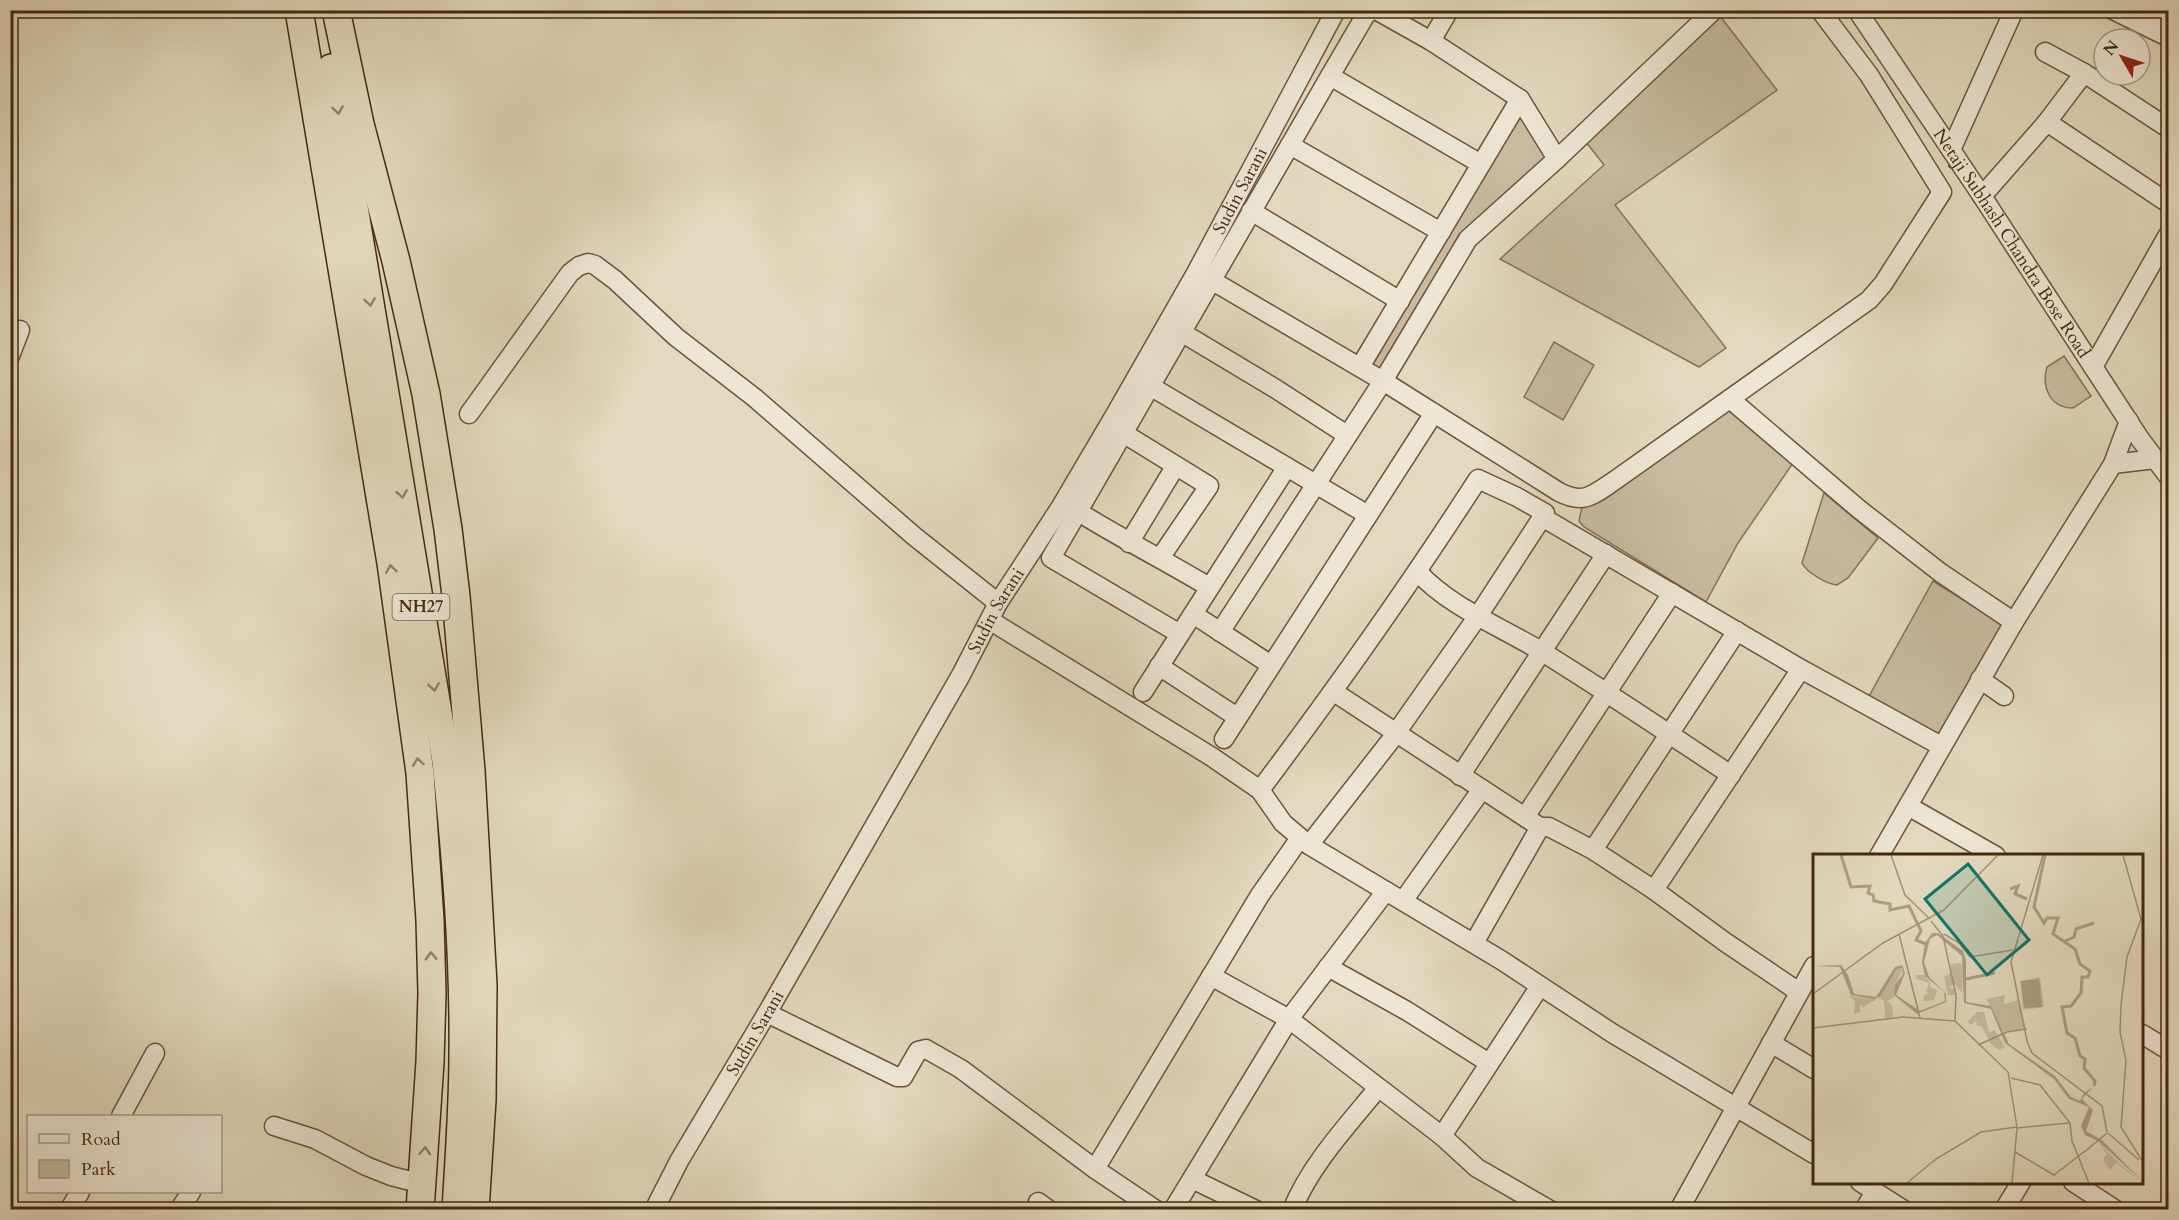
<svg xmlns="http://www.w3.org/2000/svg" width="2179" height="1220" viewBox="0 0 2179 1220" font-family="Cardo,serif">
<rect width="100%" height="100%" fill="#e3d9be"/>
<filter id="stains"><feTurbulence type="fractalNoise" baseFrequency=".00333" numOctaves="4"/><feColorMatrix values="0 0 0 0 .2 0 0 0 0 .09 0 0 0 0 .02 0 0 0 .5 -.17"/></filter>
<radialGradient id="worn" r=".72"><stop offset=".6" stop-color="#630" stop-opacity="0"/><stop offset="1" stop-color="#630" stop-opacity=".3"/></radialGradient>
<!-- green -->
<g fill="#c8bba0" stroke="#867256" stroke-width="1.5">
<polygon points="1720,16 1777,90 1615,205 1726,348 1699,367 1500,259 1604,165 1586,142"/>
<polygon points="1520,99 1557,159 1468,239 1383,381 1360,367"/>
<polygon points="1554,342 1594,365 1563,420 1524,397"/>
<path d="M2064,356l27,40 -18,12c-23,0 -32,-21 -26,-41z"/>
<polygon points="1729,410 1793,463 1738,543 1706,602 1584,527 1579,521 1582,507 1596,503"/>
<path d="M1824,493l54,45 -30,40 -11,7c-10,-1 -30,-12 -35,-22z"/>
<polygon points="1933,581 2005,626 1941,741 1868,698"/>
</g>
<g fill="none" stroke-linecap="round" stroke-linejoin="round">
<defs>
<g id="minor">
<polyline points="1376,10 1431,41 1520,99 1557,159"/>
<path id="s1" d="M1857,10l125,186 158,243 28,37"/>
<polyline points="2113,10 2168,37"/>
<polyline points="2152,29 2160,10"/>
<polyline points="1431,41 1449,10"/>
<polyline points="2045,52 2084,73"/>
<polyline points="1330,76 1481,164"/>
<polyline points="2047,122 2168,203"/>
<polyline points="1290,145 1441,232"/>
<polyline points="1951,150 2014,10"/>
<polyline points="1982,196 2047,122 2084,73 2168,128"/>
<polyline points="1251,211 1400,301"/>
<path d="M1211,280l172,101 176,111c25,13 34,3 55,-11l255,-181 14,-16 59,-92 -73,-117 -49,-65"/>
<polyline points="1181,332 1276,389 1347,435"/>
<polyline points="10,356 20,330"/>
<polyline points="1360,367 1520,99"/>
<polyline points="2093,367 2168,235"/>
<polyline points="1150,386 1368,515"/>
<polyline points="1730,399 1860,510 1941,573 2014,622"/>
<polyline points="469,414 570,273 579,266 588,263 595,265 615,280 676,337 755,398 914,536 998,603"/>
<polyline points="1123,433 1209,486 1160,558"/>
<polyline points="2113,464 2155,459"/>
<path d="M1077,511c43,27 89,50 132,76"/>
<polyline points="1542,517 1801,669 1941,746"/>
<polyline points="1129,543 1175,467"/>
<path d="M1418,572c31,35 86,56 126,81 63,39 125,81 187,122"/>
<polyline points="1193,614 1271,665"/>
<polyline points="991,621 1212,757 1260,790 1283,823 1309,845 1501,960 1612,1033 1814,1154"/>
<polyline points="1220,632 1383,381 1468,239 1557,159 1714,10"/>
<polyline points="1180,634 1051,558 1330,76 1365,16 1371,10"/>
<polyline points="1159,666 1237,717"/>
<polyline points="1980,679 2004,696"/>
<polyline points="1143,692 1287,467"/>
<polyline points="1334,692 1540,827 1549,827 1593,850 1654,890 1725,942 1799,992"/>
<polyline points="1224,739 1434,413"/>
<polyline points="1460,776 1606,554"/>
<path d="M1260,790c76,-101 149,-204 218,-311l39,18 28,16 -67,103 -87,124 -82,105"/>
<polyline points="1908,806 1996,856"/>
<polyline points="1525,817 1672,593"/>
<polyline points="1593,850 1737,631"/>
<polyline points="1879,856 2014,622 2113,464 2129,421"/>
<polyline points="1654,890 1801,669"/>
<polyline points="1403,901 1482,789"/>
<polyline points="1474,943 1540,827"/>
<polyline points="1328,967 1407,1011 1489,1063"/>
<polyline points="1211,976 1289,1019 1442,1136 1477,1168 1550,1210"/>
<polyline points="767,1013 897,1077 903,1077 918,1051 926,1049 961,1069 1095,1169 1156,1210"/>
<polyline points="2142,1034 2168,1050"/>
<polyline points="1771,1043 1814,1069"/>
<polyline points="121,1116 155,1053"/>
<polyline points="274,1126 315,1139 366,1166 391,1176 423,1184"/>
<polyline points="1442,1136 1540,986"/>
<polyline points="1095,1169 1260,895 1300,838"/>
<polyline points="1192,1179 1256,1210"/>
<polyline points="1860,1182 1904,1210"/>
<polyline points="2073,1182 2116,1210"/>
<polyline points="1038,1202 1049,1210"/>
<polyline points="69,1210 80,1192"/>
<polyline points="179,1210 191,1192"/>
<path id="s2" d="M654,1210l25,-49 88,-148 194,-338 37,-72 62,-95 56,-95 80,-140 140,-263"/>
<polyline points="1173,1210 1289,1019 1386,891"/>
<path d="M1292,1210c19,-46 55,-84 86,-122"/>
<polyline points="1679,1210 1814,966"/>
<polyline points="1864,1210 1875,1192"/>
<polyline points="2004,1210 2021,1182"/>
</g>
<g id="highway">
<polyline points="299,10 391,563 420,773 430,920 432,993 430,1062 420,1210"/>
<polyline points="336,10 360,124 396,261 426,394 448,529 456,596 471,771 483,985 482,1100 475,1210"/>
<path d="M331,68l115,693c10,98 18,195 17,293 0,52 -4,104 -7,156"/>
</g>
</defs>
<!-- minor casing -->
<use href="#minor" stroke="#6c5439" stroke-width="21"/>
<!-- highway casing -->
<use href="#highway" stroke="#45280d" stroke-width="30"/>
<!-- minor -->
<use href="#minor" stroke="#ede6d5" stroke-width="18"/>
<!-- highway -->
<use href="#highway" stroke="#e3d9be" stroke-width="27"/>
</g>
<!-- one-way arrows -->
<defs><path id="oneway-chevron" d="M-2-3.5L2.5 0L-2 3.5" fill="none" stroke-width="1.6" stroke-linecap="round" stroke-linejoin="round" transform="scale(1.5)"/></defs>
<g stroke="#948066">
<use href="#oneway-chevron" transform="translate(338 110) rotate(81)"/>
<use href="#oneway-chevron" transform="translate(370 302) rotate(81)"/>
<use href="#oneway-chevron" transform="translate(402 494) rotate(80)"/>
<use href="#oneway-chevron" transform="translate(391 569) rotate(-98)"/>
<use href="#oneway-chevron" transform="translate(434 687) rotate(81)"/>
<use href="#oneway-chevron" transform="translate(418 762) rotate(-98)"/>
<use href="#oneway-chevron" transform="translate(431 956) rotate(-92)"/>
<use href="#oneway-chevron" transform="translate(425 1151) rotate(-87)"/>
</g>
<g text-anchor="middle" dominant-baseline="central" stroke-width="6" stroke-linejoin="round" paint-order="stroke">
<!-- shield labels -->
<rect fill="#ede6d5" stroke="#776149" stroke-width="1.5" x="392.5" y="594" width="57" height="26" rx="4.5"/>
<g font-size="16" font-weight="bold" fill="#45280d">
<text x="421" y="607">NH27</text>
</g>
<!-- street labels -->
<g font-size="18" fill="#45280d" stroke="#ede6d5">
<text stroke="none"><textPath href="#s2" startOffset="1176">Sudin Sarani</textPath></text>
<text stroke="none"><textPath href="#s1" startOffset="280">Netaji Subhash Chandra Bose Road</textPath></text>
<text stroke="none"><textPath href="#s2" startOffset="690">Sudin Sarani</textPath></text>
<text stroke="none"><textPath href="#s2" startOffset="204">Sudin Sarani</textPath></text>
</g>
</g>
<!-- overview -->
<g transform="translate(1813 854)">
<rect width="330" height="330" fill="#e3d9be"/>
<path d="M146,109l4,1 -1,29 -7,-9 -7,4 6,1 1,6h-7l-4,-19 6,-2 1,-10zM91,114l-9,17 -1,12 -7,4 5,4 1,12 -8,2 -1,-18 -5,-3 -16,9 -3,-3v8l-6,2 1,-12 -5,-6 27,3 20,-30zM102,121h9l6,7v5l7,3 -3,10 -11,1 2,-7h4l-3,-3 3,-8 -12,-4zM227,123l4,30 -21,3 -3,-29zM192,141l-1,9 15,-4 7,29 -22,3 -18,-33zM164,158h7l5,20 6,-2 10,17 -6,3 -9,-7 -8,-16 -6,-2 1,-4 -7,4 -2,-4zM283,286l24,24 23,19 -27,-20 -6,7 -7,-10 4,-6z" fill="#c8bba0"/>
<path d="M119,79h6l25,18 3,10v41l25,4 18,38 46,32 16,21 9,4 4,-8 9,-6 -11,12 11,11 -7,21 17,10 40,41 -45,-41 -13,-6 -4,-9 8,-19 -20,-8 -15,-20 -49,-36 -14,-34 -27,-6 -2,-47 -25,-21 -7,4 -6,23 5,15 17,17v8l-29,12 -23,-19 1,-10 8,-11v-6l-6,1 -16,26 -6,4 -24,-4 -11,-28 -27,-1 28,-1 7,10 6,19 22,3 19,-30 7,-2 3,8 -9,22 24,16 25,-10 -1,-9 -19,-16 -3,-14 3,-19zM226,125l3,28 -18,1 -3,-27z" fill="#ad9d82"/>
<path fill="none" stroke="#ad9d82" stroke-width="3" d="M28,1l10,32 19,-1 -2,7 5,2 1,6 16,3v6l19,-4 12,25 -5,9 10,4M232,1l-11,52 10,16 3,-5h11l-5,16 22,15 5,15 10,7 -2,6h-6l-1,16 -10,13 -9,1 5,26 8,5 5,18 5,3 -1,9 11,13 -1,5M197,35l8,-3 -3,8 12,5M252,87l9,-4 2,-8 18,-6M153,125l29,-6"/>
<path fill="none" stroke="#a49277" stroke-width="1.5" d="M78,1l14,40 25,24M230,1l-32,107 16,79 5,12 70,53 5,26M310,1l18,64 -14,38 -6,48 -1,27 6,28 -5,67 22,35M118,67l12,15 13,59 -1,26M86,80l21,84M131,80l15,9 11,14 43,-7M0,140l70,-51 61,-33 54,-55M142,167l53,51 9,55M0,174l90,-11 52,4M165,191l29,-13 20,-3M198,224l29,7 30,38M257,269l2,18 17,42M204,274l52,-5M295,279l31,27M202,298l39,23 31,-24M270,299l24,-20M94,329l29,-24 45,-27 36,-5M199,329l5,-55"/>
<path fill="#0f766e" fill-opacity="0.15" stroke="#0f766e" stroke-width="3" d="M155,10l61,76 -42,35 -62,-76z"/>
<rect width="330" height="330" fill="none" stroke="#45280d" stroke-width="3"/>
</g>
<!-- margin -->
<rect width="2179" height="1220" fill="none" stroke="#e3d9be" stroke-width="36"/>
<rect x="12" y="12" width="2155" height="1196" fill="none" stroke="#45280d" stroke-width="3"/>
<rect x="18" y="18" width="2143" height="1184" fill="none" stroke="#45280d" stroke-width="1.5"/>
<!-- legend -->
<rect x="27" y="1115" width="195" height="78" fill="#ede6d5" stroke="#aa9a85" stroke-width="1.5"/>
<rect x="39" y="1134" width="30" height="9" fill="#ede6d5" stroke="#aa9a85" stroke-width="1.5"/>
<text x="81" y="1145" font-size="18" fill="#45280d">Road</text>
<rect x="39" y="1160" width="30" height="18" fill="#c8bba0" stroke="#aa9a85" stroke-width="1.5"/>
<text x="81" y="1175" font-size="18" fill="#45280d">Park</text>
<!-- north arrow -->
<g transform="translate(2122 57) rotate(309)"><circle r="28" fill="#ede6d5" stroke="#aa9a85" stroke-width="1.5"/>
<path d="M0-4.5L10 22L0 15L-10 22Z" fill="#8f2418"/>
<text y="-9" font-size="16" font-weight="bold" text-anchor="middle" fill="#45280d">N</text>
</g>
<rect width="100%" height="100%" filter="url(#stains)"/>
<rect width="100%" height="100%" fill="url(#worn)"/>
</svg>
